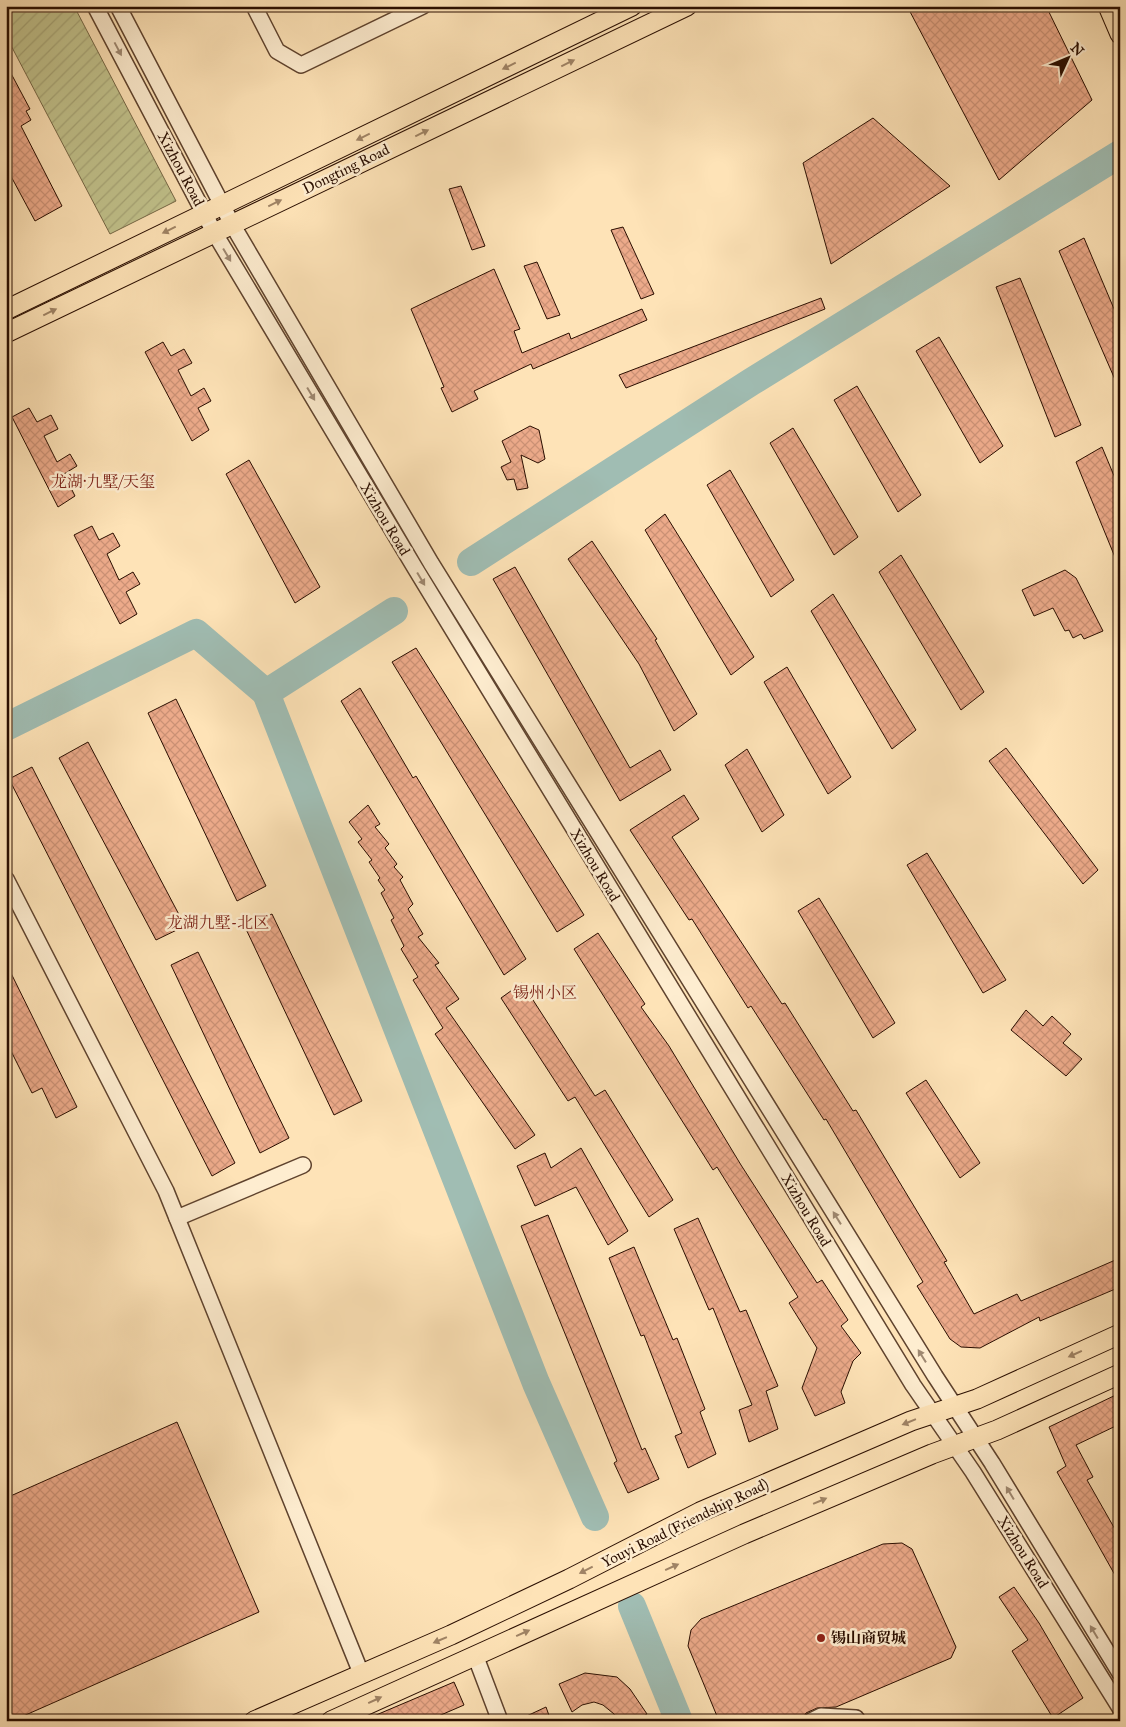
<svg xmlns="http://www.w3.org/2000/svg" width="1126" height="1727" viewBox="0 0 1126 1727" font-family="'IM FELL Great Primer','Noto Serif SC',serif">
<defs>
<pattern id="garden-furrows" width="10" height="10" patternUnits="userSpaceOnUse" patternTransform="scale(1.25)"><rect width="10" height="10" fill="#c2c38d"/><path d="M-1 1l2-2M0 10L10 0M9 11l2-2" fill="none" stroke="#a7a678"/></pattern>
<pattern id="building-cross-hatch" width="8" height="8" patternUnits="userSpaceOnUse" patternTransform="scale(1.25)"><rect width="8" height="8" fill="#ecaa8a"/><path d="M0 0l8 8M0 8l8-8" fill="none" stroke="#cb9175"/></pattern>
</defs>
<rect width="100%" height="100%" fill="#fee3b7"/>
<filter id="stains"><feTurbulence type="fractalNoise" baseFrequency=".004" numOctaves="4"/><feColorMatrix values="0 0 0 0 .2 0 0 0 0 .09 0 0 0 0 .02 0 0 0 .5 -.17"/></filter>
<radialGradient id="worn" r=".72"><stop offset=".6" stop-color="#630" stop-opacity="0"/><stop offset="1" stop-color="#630" stop-opacity=".3"/></radialGradient>
<!-- garden -->
<polygon fill="url(#garden-furrows)" stroke="#766846" points="6,6 74,6 176,201 110,234 6,36"/>
<g fill="none" stroke-linecap="round" stroke-linejoin="round">
<!-- river -->
<g stroke="#a0bdb3" stroke-width="28">
<polyline points="471,562 751,382 1120,154"/>
<polyline points="394,611 266,693 536,1383 595,1517"/>
<polyline points="6,727 196,633 266,693"/>
<polyline points="632,1606 679,1721"/>
</g>
</g>
<!-- building -->
<g fill="url(#building-cross-hatch)" stroke="#2a0e00">
<polygon points="907,6 1046,6 1092,100 999,180"/>
<polygon points="6,64 30,109 26,111 31,120 21,126 62,206 35,221 6,167"/>
<polygon points="873,118 950,186 831,264 803,163"/>
<polygon points="461,186 485,246 472,250 449,189"/>
<polygon points="623,227 654,294 641,299 611,230"/>
<polygon points="1084,238 1120,323 1120,391 1059,251"/>
<polygon points="537,262 560,315 547,319 524,266"/>
<polygon points="494,269 520,329 514,331 522,353 569,333 571,339 642,309 647,320 533,369 531,364 474,391 478,399 452,412 441,388 444,387 411,309"/>
<polygon points="1020,278 1081,425 1055,437 996,287"/>
<polygon points="821,298 825,309 626,388 619,375"/>
<polygon points="939,337 1003,446 980,463 916,351"/>
<polygon points="163,342 171,356 184,349 192,363 178,370 191,396 204,388 211,401 198,408 209,430 192,441 145,352"/>
<polygon points="857,386 921,495 898,512 834,400"/>
<polygon points="29,408 37,422 51,415 58,429 44,436 57,462 70,454 77,466 64,474 75,496 58,507 12,417"/>
<polygon points="530,426 539,430 545,459 538,463 521,455 528,488 517,490 514,479 507,480 501,467 511,462 502,441"/>
<polygon points="793,428 858,537 834,555 770,443"/>
<polygon points="1102,447 1120,490 1119,567 1076,462"/>
<polygon points="249,460 320,587 295,603 226,474"/>
<polygon points="730,470 794,580 771,597 707,485"/>
<polygon points="665,514 754,657 731,675 645,530"/>
<polygon points="92,526 99,540 113,533 120,546 107,554 119,580 133,572 140,584 126,592 137,614 120,624 74,535"/>
<polygon points="592,541 657,639 655,640 697,714 674,731 639,664 568,559"/>
<polygon points="901,555 984,692 961,710 879,572"/>
<polygon points="515,567 630,768 660,750 671,770 620,801 493,579"/>
<polygon points="1065,570 1076,578 1103,631 1084,639 1081,634 1073,638 1069,630 1065,631 1053,608 1034,616 1022,590"/>
<polygon points="833,594 916,730 892,749 811,611"/>
<polygon points="416,648 584,915 557,932 392,662"/>
<polygon points="787,667 851,777 828,794 764,682"/>
<polygon points="360,688 413,778 416,776 526,959 504,975 341,701"/>
<polygon points="176,699 266,886 237,901 148,713"/>
<polygon points="88,742 185,926 156,940 59,758"/>
<polygon points="1006,748 1098,870 1083,884 989,761"/>
<polygon points="747,749 784,815 762,832 725,765"/>
<polygon points="32,767 235,1163 212,1176 9,779"/>
<polygon points="684,795 699,819 672,837 782,1004 785,1003 853,1111 856,1110 947,1261 944,1262 974,1314 1017,1294 1021,1301 1120,1258 1120,1287 1040,1321 1039,1317 980,1348 961,1347 950,1339 917,1286 923,1282 826,1119 824,1120 751,1006 748,1008 692,919 689,920 630,830"/>
<polygon points="368,805 380,824 375,827 389,844 385,848 397,864 394,867 403,877 400,880 413,904 408,909 423,934 418,937 439,963 435,965 459,999 446,1008 535,1135 515,1149 435,1034 443,1028 413,980 418,977 401,949 404,946 391,920 394,918 381,893 385,890 378,880 380,878 369,862 372,860 358,842 362,839 349,822"/>
<polygon points="927,853 1006,980 983,993 907,865"/>
<polygon points="819,898 895,1023 873,1038 798,911"/>
<polygon points="272,914 362,1101 334,1115 245,927"/>
<polygon points="598,933 645,1004 641,1007 669,1046 741,1165 817,1283 822,1280 848,1320 841,1326 861,1353 853,1361 841,1392 845,1403 815,1416 802,1388 817,1348 789,1303 798,1297 717,1167 713,1170 574,949"/>
<polygon points="198,952 289,1138 260,1153 171,965"/>
<polygon points="6,963 77,1107 56,1118 42,1088 32,1093 6,1041"/>
<polygon points="522,983 595,1096 605,1090 673,1200 649,1217 575,1097 568,1101 501,998"/>
<polygon points="1026,1010 1043,1026 1052,1016 1071,1034 1063,1043 1082,1059 1066,1076 1011,1030"/>
<polygon points="926,1080 980,1163 960,1178 906,1093"/>
<polygon points="581,1148 628,1231 608,1245 576,1187 535,1206 517,1166 545,1153 551,1168"/>
<polygon points="548,1215 642,1450 645,1448 659,1479 628,1493 614,1463 617,1461 521,1226"/>
<polygon points="698,1218 740,1312 746,1310 778,1386 766,1391 778,1429 749,1442 739,1410 752,1405 713,1308 709,1310 674,1229"/>
<polygon points="634,1247 673,1340 677,1338 705,1409 700,1412 716,1454 688,1468 675,1436 682,1433 644,1335 641,1336 609,1258"/>
<polygon points="1120,1393 1120,1424 1076,1445 1093,1477 1087,1480 1120,1538 1120,1584 1057,1472 1066,1466 1049,1427"/>
<polygon points="177,1422 259,1612 12,1721 6,1721 6,1498"/>
<polygon points="902,1543 912,1549 956,1647 951,1658 836,1707 817,1708 806,1713 802,1721 719,1721 688,1646 691,1630 701,1619 883,1544"/>
<polygon points="1014,1587 1039,1623 1083,1698 1053,1718 1012,1651 1028,1640 999,1597"/>
<polygon points="585,1673 617,1677 630,1689 647,1714 635,1721 617,1721 614,1714 603,1705 594,1702 582,1705 572,1712 559,1684"/>
<polygon points="454,1682 464,1705 427,1721 362,1721"/>
<polygon points="546,1707 551,1721 516,1721"/>
</g>
<g fill="none" stroke-linecap="round" stroke-linejoin="round">
<defs>
<g id="minor">
<polyline points="95,6 214,232 415,568 913,1385 973,1472 1120,1708"/>
<polyline points="118,6 232,224 431,563 935,1376 992,1463 1120,1673"/>
<polyline points="254,6 277,51 301,65 423,6"/>
<polyline points="6,879 166,1191 361,1673"/>
<polyline points="177,1218 303,1165"/>
<polyline points="475,1655 500,1721"/>
<polyline points="811,1721 821,1716 856,1718 858,1721"/>
</g>
<g id="major">
<polyline points="1108,6 1120,34"/>
<polyline points="6,310 632,6"/>
<polyline points="6,333 687,6"/>
<polyline points="254,1721 451,1635 569,1579 700,1512 911,1421 977,1399 1120,1334"/>
<polyline points="331,1721 744,1534 932,1454 997,1430 1120,1374"/>
</g>
</defs>
<!-- minor casing -->
<use href="#minor" stroke="#5f432e" stroke-width="18"/>
<!-- major casing -->
<use href="#major" stroke="#2a0e00" stroke-width="21"/>
<!-- minor -->
<use href="#minor" stroke="#feedd0" stroke-width="15"/>
<!-- major -->
<use href="#major" stroke="#fee3b7" stroke-width="19"/>
</g>
<!-- one-way arrows -->
<defs><path id="oneway-solid" d="M-6-.8H1V-3.2L6.5 0L1 3.2V.8H-6Z" transform="scale(1.25)"/></defs>
<g fill="#9f8972">
<use href="#oneway-solid" transform="translate(118 49) rotate(62)"/>
<use href="#oneway-solid" transform="translate(227 255) rotate(59)"/>
<use href="#oneway-solid" transform="translate(311 394) rotate(59)"/>
<use href="#oneway-solid" transform="translate(421 579) rotate(59)"/>
<use href="#oneway-solid" transform="translate(837 1218) rotate(-122)"/>
<use href="#oneway-solid" transform="translate(922 1356) rotate(-122)"/>
<use href="#oneway-solid" transform="translate(1010 1493) rotate(-121)"/>
<use href="#oneway-solid" transform="translate(1094 1632) rotate(-121)"/>
</g>
<g fill="#9f8365">
<use href="#oneway-solid" transform="translate(568 63) rotate(-26)"/>
<use href="#oneway-solid" transform="translate(509 66) rotate(154)"/>
<use href="#oneway-solid" transform="translate(422 133) rotate(-26)"/>
<use href="#oneway-solid" transform="translate(363 137) rotate(154)"/>
<use href="#oneway-solid" transform="translate(275 203) rotate(-26)"/>
<use href="#oneway-solid" transform="translate(169 230) rotate(154)"/>
<use href="#oneway-solid" transform="translate(50 312) rotate(-26)"/>
<use href="#oneway-solid" transform="translate(1075 1354) rotate(156)"/>
<use href="#oneway-solid" transform="translate(909 1422) rotate(158)"/>
<use href="#oneway-solid" transform="translate(820 1501) rotate(-23)"/>
<use href="#oneway-solid" transform="translate(672 1567) rotate(-24)"/>
<use href="#oneway-solid" transform="translate(586 1570) rotate(153)"/>
<use href="#oneway-solid" transform="translate(523 1633) rotate(-24)"/>
<use href="#oneway-solid" transform="translate(440 1640) rotate(157)"/>
<use href="#oneway-solid" transform="translate(375 1700) rotate(-25)"/>
</g>
<!-- markers -->
<circle fill="#8f2418" stroke="#feedd0" stroke-width="2" cx="821" cy="1638" r="5"/>
<g text-anchor="middle" dominant-baseline="central" stroke-width="5" stroke-linejoin="round" paint-order="stroke">
<!-- street labels -->
<g font-size="15" fill="#2a0e00" stroke="#feedd0">
<text transform="translate(181 169) rotate(62)">Xizhou Road</text>
<text transform="translate(346 169) rotate(-26)">Dongting Road</text>
<text transform="translate(385 519) rotate(59)">Xizhou Road</text>
<text transform="translate(595 865) rotate(59)">Xizhou Road</text>
<text transform="translate(806 1210) rotate(59)">Xizhou Road</text>
<text transform="translate(685 1523) rotate(-26)">Youyi Road (Friendship Road)</text>
<text transform="translate(1023 1552) rotate(58)">Xizhou Road</text>
</g>
<!-- poi labels -->
<g font-size="15" font-weight="bold" fill="#2a0e00" stroke="#feedd0" text-anchor="start">
<text x="831" y="1638">锡山商贸城</text>
</g>
<!-- neighbourhood labels -->
<g font-size="16" fill="#7a1f14" stroke="#feedd0">
<text x="103" y="481">龙湖·九墅/天玺</text>
<text x="218" y="922">龙湖九墅-北区</text>
<text x="545" y="992">锡州小区</text>
</g>
</g>
<!-- margin -->
<rect width="1126" height="1727" fill="none" stroke="#fee3b7" stroke-width="25"/>
<rect x="8" y="8" width="1111" height="1712" fill="none" stroke="#2a0e00" stroke-width="2.5"/>
<rect x="12" y="12" width="1101" height="1702" fill="none" stroke="#2a0e00"/>
<!-- north arrow -->
<g transform="translate(1068 58) rotate(46)" stroke="#feedd0" stroke-width="4" paint-order="stroke">
<path d="M0-4L9 19L0 12L-9 19Z" fill="#2a0e00"/>
<text y="-8" font-size="14" font-weight="bold" text-anchor="middle" fill="#2a0e00">N</text>
</g>
<rect width="100%" height="100%" filter="url(#stains)"/>
<rect width="100%" height="100%" fill="url(#worn)"/>
</svg>
